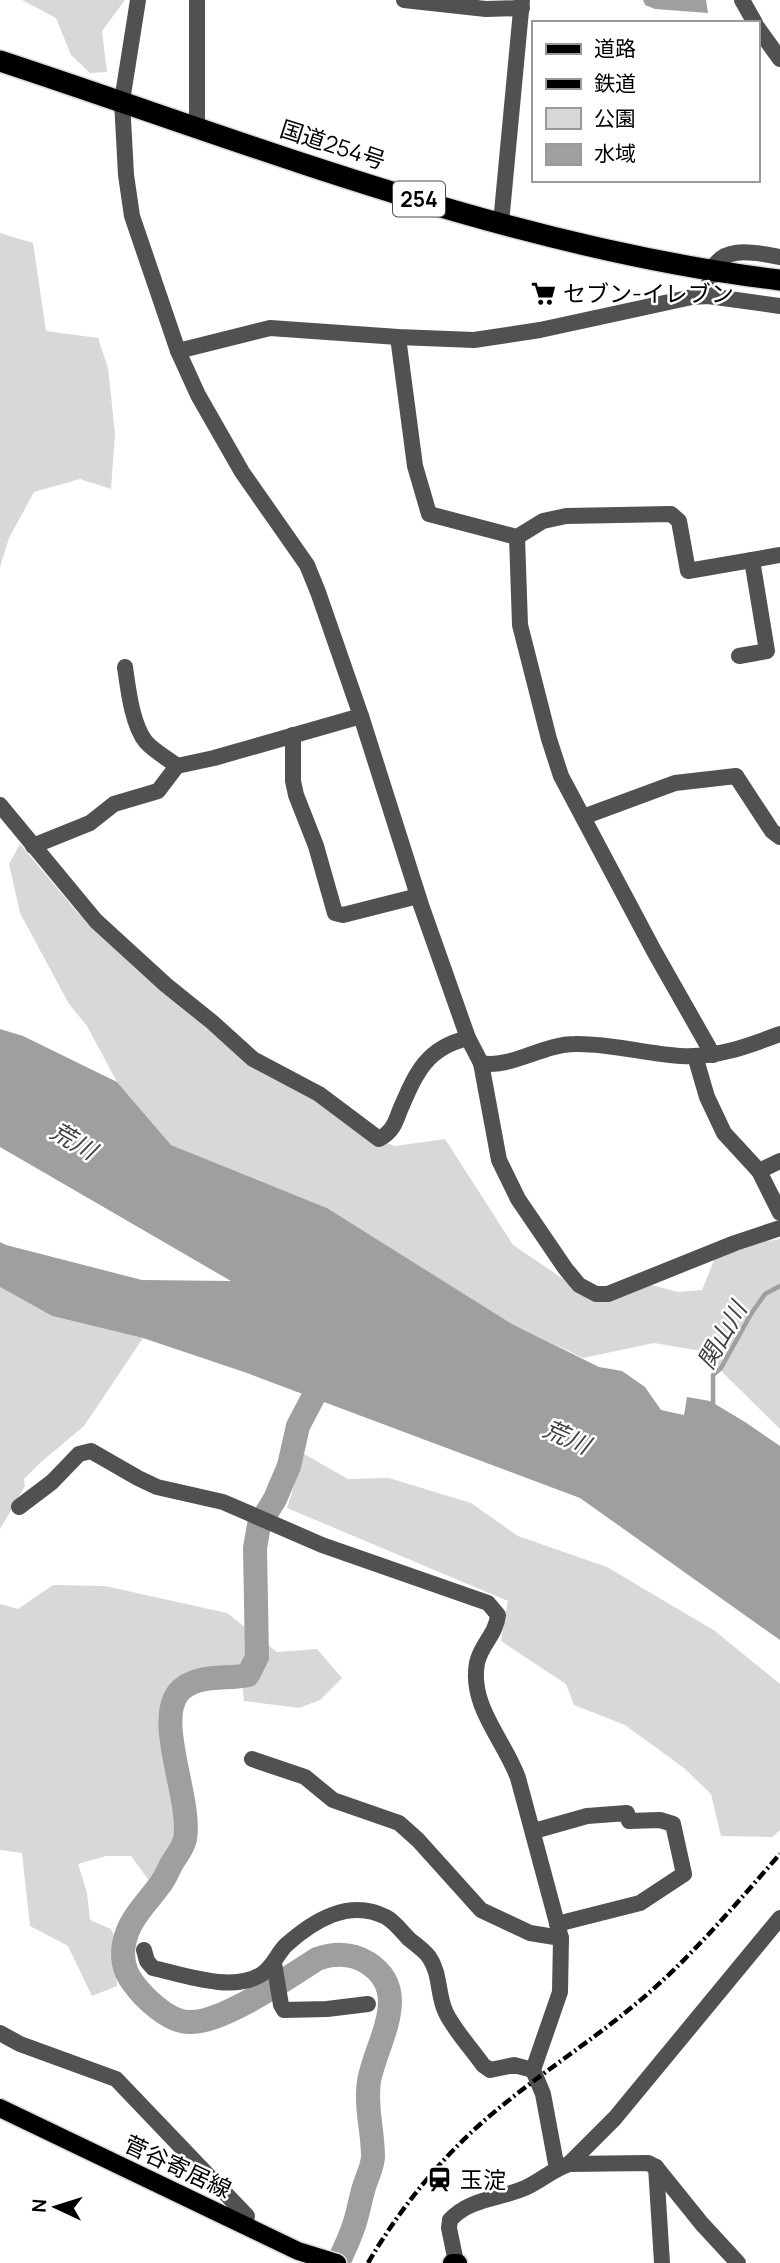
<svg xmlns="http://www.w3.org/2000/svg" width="780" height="2263" viewBox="0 0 780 2263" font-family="Manrope,'Noto Sans JP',sans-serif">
<rect width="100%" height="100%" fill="#fff"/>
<!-- green -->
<g fill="#d8d8d8">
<polygon points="22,0 125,0 102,31 107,72 90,73 71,55 56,18"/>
<polygon points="0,233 33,243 46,331 98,338 108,368 115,434 111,489 80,479 34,492 9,538 0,567"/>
<polygon points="20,844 78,913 129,962 247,1063 299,1090 334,1112 362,1135 395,1146 445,1139 513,1245 584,1293 648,1284 678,1292 702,1290 715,1258 750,1244 780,1239 780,1429 701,1351 654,1343 583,1358 512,1324 327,1208 171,1145 117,1082 87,1026 69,1004 20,913 9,864"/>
<polygon points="0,1287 52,1316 143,1338 84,1426 41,1462 24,1479 25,1486 0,1529"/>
<polygon points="304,1454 348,1479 389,1478 471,1503 518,1536 607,1567 715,1631 780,1684 780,1830 772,1837 721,1836 711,1794 684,1768 625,1725 574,1705 566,1684 501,1641 508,1601 287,1508"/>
<path d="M53,1585l52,1 122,27 50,39 40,-3 25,29 -22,22 -21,8 -55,-7 -2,-20c-8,-2 -19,-7 -27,-7 -18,-1 -40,7 -45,26 -3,10 -3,17 -8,26 5,29 25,93 17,118 -5,16 -16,29 -26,42l-22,-30h-25l-28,8 9,29 3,27 21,9 3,7 3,50 -25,10 -24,-50 -38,-20 -8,-73 -22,-3v-246l18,5z"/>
</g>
<!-- water -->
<g fill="#9f9f9f">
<polygon points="643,0 706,0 708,13 655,9 645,5"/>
<polygon points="0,1029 23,1036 117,1082 171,1145 327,1208 512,1324 599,1367 622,1371 645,1387 661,1410 684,1415 687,1397 710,1401 745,1422 780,1446 780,1640 580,1498 247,1373 143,1338 52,1316 0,1287 0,1242 6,1245 142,1280 231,1281 0,1147"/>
</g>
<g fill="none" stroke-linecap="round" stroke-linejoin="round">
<!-- stream -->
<polyline stroke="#9f9f9f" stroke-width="4.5" points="713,1407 713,1375 721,1368 751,1314 765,1294 780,1286"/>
<!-- river -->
<path stroke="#9f9f9f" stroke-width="24" d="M328,1369l-30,57 -9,40 -14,33 -16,26 -4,23 2,109 -9,18c-22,5 -54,-2 -70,18 -23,30 14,107 7,146 -2,9 -8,16 -13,24 -4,7 -7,16 -13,23 -13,18 -31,34 -35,58 -4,23 5,36 20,52 11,11 28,26 45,26 32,2 100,-45 128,-63 17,-6 35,-6 51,4 45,29 8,79 1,118 -4,25 4,50 4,75 0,10 -6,21 -9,31 -4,13 -6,28 -11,41 -4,12 -10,24 -15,35"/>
<defs>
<g id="major">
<polyline points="0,2108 298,2251 337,2263"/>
<polyline points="452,2263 458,2263"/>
</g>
<path id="highway" d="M0,61c255,84 512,187 780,219"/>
</defs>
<!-- major casing -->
<use href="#major" stroke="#dbdbdb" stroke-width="21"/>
<!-- highway casing -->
<use href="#highway" stroke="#dbdbdb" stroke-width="24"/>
<!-- minor -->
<g stroke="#515151" stroke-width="16">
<path d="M138,0l-16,101 4,74 6,41 46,135 20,44 44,77 65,93 11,27 43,124 60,189 47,133 13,25c29,6 62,-19 94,-19 35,-1 71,10 106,12 36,2 67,-10 99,-22"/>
<polyline points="404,0 486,9 522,8"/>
<polyline points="742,0 755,23"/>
<polyline points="757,27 780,59"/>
<polyline points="197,126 197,0"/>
<polyline points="501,223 522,0"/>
<path d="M708,296c1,-7 1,-16 3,-22 9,-31 46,-21 69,-17"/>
<polyline points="398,337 415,466 429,514 517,537 543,521 566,516 671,514 679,521 688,571 780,555"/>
<polyline points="178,351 270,328 398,337 474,340 540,330 692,297 708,296 780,306"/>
<polyline points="517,537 520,625 549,739 561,776 654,951 713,1055"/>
<polyline points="739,656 767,651 752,560"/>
<path d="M125,667c3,21 7,58 21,75 8,9 21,16 31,24"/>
<polyline points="293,735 293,781 296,795 316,846 335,913 343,915 418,896"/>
<path d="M0,805l96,116 70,64 46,37 41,37 66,35 60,45c13,-7 16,-15 21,-29 16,-37 26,-62 68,-72"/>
<polyline points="583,817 675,783 736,776 772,831 780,837"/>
<polyline points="33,846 90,823 114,804 158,791 177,766 214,758 361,716"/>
<polyline points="695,1056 707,1097 724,1133 759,1171 780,1213"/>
<polyline points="481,1063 499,1160 518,1199 565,1268 579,1285 596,1294 608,1294 735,1243 780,1228"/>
<polyline points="759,1171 780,1161"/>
<path d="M19,1507l33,-25 27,-28 12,-3 47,27 19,9 66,15 99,43 166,58 10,12c-2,20 -17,29 -21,48 -8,43 28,78 41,115l43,160 -1,54 -27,78 10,24 14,75"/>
<polyline points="252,1759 305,1777 333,1800 399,1823 418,1840 481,1910 530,1933 561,1938"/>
<polyline points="534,1831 587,1816 627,1813 629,1821 660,1820 673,1824 684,1874 640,1903 557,1924"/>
<path d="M144,1950l3,11 6,7c31,7 81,25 109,6 11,-7 15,-20 24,-29 27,-24 63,-47 100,-28 9,5 16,15 23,22 7,6 15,11 20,18 12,17 8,38 17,56 9,18 25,35 37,52l7,5 24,-5 19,5"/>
<polyline points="274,1963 281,2005 284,2010 327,2009 368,2004"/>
<polyline points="0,2033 20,2044 116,2079 247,2216 241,2223"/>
<polyline points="569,2164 615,2118 780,1918"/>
<polyline points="656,2167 662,2263"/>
<path d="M456,2262l-7,-34 1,-8c20,-22 50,-21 75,-32 16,-7 28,-19 44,-24l79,-1 8,4 46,57 36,39"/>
</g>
<!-- major -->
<use href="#major" stroke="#000" stroke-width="18"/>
<!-- highway -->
<use href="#highway" stroke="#000" stroke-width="21"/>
<!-- rail -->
<path stroke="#000" stroke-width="4.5" stroke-dasharray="10 3.5 2 3.5" stroke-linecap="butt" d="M368,2263c31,-53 71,-103 117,-143 48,-42 103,-76 152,-117 53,-44 97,-97 143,-149"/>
</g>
<!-- icons -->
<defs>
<symbol id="supermarket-bare" viewBox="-9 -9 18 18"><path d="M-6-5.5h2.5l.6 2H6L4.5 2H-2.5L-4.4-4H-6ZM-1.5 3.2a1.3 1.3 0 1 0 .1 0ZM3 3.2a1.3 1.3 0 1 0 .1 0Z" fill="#000" stroke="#fff" stroke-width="2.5" paint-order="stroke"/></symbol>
<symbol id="station-bare" viewBox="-9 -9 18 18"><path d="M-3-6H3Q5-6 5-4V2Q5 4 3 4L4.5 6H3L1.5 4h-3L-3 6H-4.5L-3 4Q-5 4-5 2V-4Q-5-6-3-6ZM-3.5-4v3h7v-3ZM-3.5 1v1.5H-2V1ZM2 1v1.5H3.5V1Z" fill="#000" stroke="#fff" stroke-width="2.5" paint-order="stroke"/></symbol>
</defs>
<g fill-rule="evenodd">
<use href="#supermarket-bare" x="526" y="276" width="35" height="35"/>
<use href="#station-bare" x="422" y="2162" width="35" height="35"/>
</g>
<g text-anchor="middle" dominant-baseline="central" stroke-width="5" stroke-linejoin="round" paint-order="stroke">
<!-- shield labels -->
<rect fill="#fff" stroke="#4c4c4c" stroke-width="2" x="393" y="181.5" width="52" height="35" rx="5"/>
<g font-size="21" font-weight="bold" fill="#000">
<text x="419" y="199">254</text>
</g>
<!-- street labels -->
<g font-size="23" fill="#000" stroke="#fff">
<text transform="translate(333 144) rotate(18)">国道254号</text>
<text transform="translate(178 2166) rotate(25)">菅谷寄居線</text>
</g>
<!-- poi labels -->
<g font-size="23" fill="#000" stroke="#fff" text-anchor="start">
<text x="563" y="293">セブン-イレブン</text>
<text x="460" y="2179">玉淀</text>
</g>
<!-- water labels -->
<g font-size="24" font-style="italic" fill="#404040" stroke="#fff">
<text transform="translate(74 1140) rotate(30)">荒川</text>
<text transform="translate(721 1335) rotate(-60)">関山川</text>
<text transform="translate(567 1436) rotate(24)">荒川</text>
</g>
</g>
<!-- legend -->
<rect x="532" y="21" width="228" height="161" fill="#ffffff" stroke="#999999" stroke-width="2"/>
<rect x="546" y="44" width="35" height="10" fill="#000000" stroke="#999999" stroke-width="2"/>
<text x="594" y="56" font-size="21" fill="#000000">道路</text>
<rect x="546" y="79" width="35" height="10" fill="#000000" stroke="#999999" stroke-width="2"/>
<text x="594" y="91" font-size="21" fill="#000000">鉄道</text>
<rect x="546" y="108" width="35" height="21" fill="#d8d8d8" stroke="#999999" stroke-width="2"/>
<text x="594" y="126" font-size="21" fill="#000000">公園</text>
<rect x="546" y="144" width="35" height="21" fill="#9f9f9f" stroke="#999999" stroke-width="2"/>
<text x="594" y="161" font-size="21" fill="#000000">水域</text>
<!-- north arrow -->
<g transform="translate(56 2207) rotate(274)" stroke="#ffffff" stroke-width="5" paint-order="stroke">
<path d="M0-5L12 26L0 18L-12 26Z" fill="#000000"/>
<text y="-10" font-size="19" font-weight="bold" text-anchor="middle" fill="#000000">N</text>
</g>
</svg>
